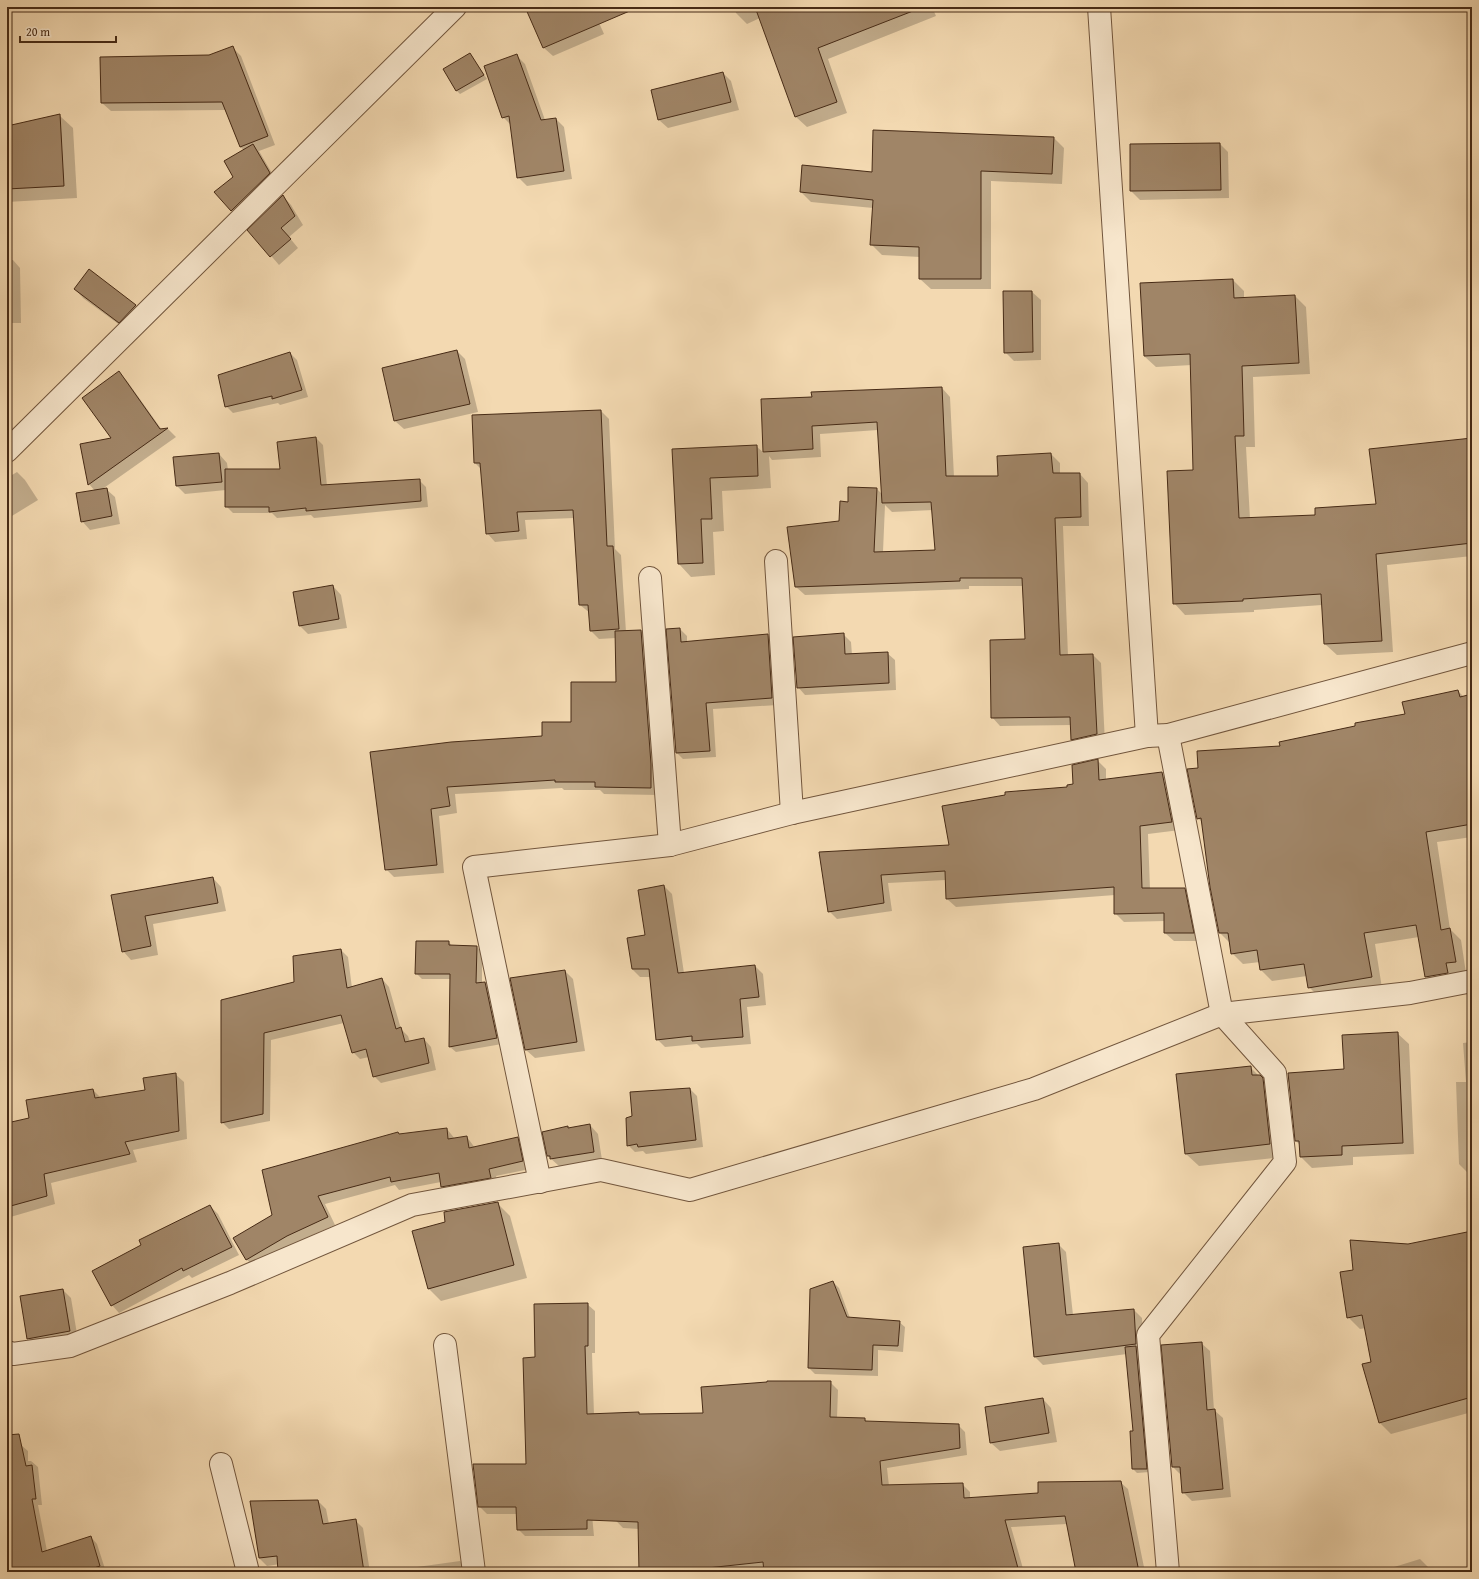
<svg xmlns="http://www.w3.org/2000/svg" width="1479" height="1579" viewBox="0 0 1479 1579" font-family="'Gentium Book Plus',serif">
<rect width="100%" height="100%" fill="#f3d9b1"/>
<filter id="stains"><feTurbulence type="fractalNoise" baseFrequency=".005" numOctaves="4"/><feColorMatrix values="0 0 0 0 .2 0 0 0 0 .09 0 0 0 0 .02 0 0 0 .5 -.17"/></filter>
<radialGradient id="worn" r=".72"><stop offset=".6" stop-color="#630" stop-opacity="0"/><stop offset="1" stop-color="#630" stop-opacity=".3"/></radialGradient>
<!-- shadow -->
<g fill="#0003" fill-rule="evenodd">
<polygon points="542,7 592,7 604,34 553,56 544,48 529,13"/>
<polygon points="734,7 932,7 936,16 828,59 847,113 807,127 796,117 760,18 747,24 736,13"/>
<polygon points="232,47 241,56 275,145 259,151 276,180 238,217 216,192 234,178 244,150 240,147 226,110 111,111 102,103"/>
<polygon points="470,54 487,79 460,94 456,90"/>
<polygon points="516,55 525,64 545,120 556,119 564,127 572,179 527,186 518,177 511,125 503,117"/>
<polygon points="723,73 731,81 739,110 668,128 659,120 652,91"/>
<polygon points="60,116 73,128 77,198 7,202 7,127"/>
<polygon points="1054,138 1064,148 1062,184 991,181 991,289 931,289 920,279 920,257 882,255 871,244 873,208 811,202 801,192 803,166 873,173"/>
<polygon points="1220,144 1228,152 1229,198 1140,200 1131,191 1131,145"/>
<polygon points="283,196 291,205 303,225 289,237 298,248 279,265 249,230"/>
<polygon points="7,260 13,260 20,268 21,323 7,323"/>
<polygon points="89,271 136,306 144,314 128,331 83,298 75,289"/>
<polygon points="1233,280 1244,291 1244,299 1295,296 1306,307 1310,374 1253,377 1255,447 1246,447 1250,519 1316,516 1377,505 1470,439 1470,435 1472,435 1472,556 1387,565 1393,652 1337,655 1325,644 1322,605 1254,610 1254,612 1185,615 1174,603 1194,471 1192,365 1156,367 1144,356"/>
<polygon points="1004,292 1032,292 1041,300 1041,360 1014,361 1005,352"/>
<polygon points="457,351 465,359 478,412 404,429 395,421"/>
<polygon points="290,353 297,360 308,397 280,405 278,403 233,413 226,406"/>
<polygon points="119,373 127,381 162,430 168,429 176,437 101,490 106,489 115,497 120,524 90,530 82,521 95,491 89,484 112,439"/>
<path d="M942,388l8,9 4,80h45l52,-23 9,9v11h20l8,9 1,43h-26l5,130 25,-1 8,8 4,80 -24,5 -9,-9v-14l-72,1 -8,-9 34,-77 -2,-54h-55v3l-164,6 -9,-8 44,-65 37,-33 6,6 -5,-65 -58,4 1,23 -49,3 -3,-4 2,32 -49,3 2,40 -11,1 2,43 -24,2 -12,-13 -6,-114 83,-4 8,7 -2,-53zM885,505l7,7 41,-2 3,41 -53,1z"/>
<polygon points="601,411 609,419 615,549 621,555 626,632 641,631 649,639 658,795 604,794 600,790 564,790 562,788 455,794 457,813 439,816 444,873 394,877 386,869 371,753 543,737 572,723 617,683 616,638 599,639 591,631 590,613 580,605 574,518 525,520 527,539 495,542 487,533 481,469 475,463"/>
<polygon points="316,438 323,445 327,486 419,480 426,487 428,507 314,518 311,515 277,518 272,513 233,513 226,506 226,490 185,494 177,486 219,454 227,463 228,470 281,470"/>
<polygon points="17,472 25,480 38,500 7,519 7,478"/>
<polygon points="333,586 341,595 347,628 308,634 300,626"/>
<polygon points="680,629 687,636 687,642 768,635 774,641 778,705 713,709 716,757 683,759 677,753"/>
<polygon points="843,634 851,642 852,655 887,653 895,660 896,690 805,695 798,687"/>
<polygon points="1458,691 1464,697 1472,695 1472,837 1437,842 1450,929 1461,940 1466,973 1437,988 1426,977 1419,937 1375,944 1382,988 1320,998 1309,987 1307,976 1272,981 1261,970 1260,962 1243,964 1232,953 1230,943 1220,933 1203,823 1198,818 1199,769 1406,715"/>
<polygon points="1098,761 1106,769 1106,780 1162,773 1171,782 1180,830 1148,834 1150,889 1184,889 1193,897 1201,941 1174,941 1165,933 1165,921 1124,922 1115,913 1115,895 956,907 947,899 946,880 888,883 892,911 837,919 829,911 820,853 950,846 1074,785"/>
<polygon points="213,878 221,887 226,911 153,924 158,955 131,960 123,951 113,896"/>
<polygon points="664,886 672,894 684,973 755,966 763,974 766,1005 747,1007 751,1044 701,1048 697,1044 665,1047 657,1039 651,977 640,977 632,969"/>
<polygon points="449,942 452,946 477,947 482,952 482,984 485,983 491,989 502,1044 456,1052 450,1047 451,979 422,979 416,973"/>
<polygon points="341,950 348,957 352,988 382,979 389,987 401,1029 408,1036 410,1042 424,1039 431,1047 436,1070 381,1083 374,1076 369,1057 360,1059 353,1052 344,1023 271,1040 270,1121 229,1129 222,1122 222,1001 295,983"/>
<polygon points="565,971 573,979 585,1051 535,1058 526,1050"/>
<polygon points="1397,1033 1409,1044 1414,1154 1353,1157 1353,1165 1312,1168 1301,1157 1300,1145 1296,1141 1345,1070"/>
<polygon points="1472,1042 1472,1176 1471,1176 1459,1164 1456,1082 1466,1082 1463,1043"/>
<polygon points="1250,1067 1272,1089 1283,1157 1199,1166 1186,1154"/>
<polygon points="175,1074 184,1082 187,1139 133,1150 137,1162 51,1183 55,1204 7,1218 7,1124 30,1119 93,1090 101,1098 146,1091"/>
<polygon points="690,1089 697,1096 703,1147 646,1154 643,1151 635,1152 628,1145"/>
<polygon points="590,1125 598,1134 602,1160 560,1167 548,1156 569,1129"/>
<polygon points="447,1129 455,1139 467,1137 475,1148 518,1138 525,1146 530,1169 496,1176 499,1185 449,1194 442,1187 441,1182 399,1190 395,1185 325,1204 335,1225 295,1243 255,1267 247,1260 234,1239 400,1135"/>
<polygon points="497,1203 510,1216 527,1278 441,1301 428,1288 446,1223"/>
<polygon points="210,1206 218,1214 239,1255 192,1278 189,1275 119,1313 112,1305 142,1246"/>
<polygon points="1472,1232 1472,1412 1391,1434 1380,1423 1366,1328 1360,1329 1348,1317 1354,1271 1408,1245"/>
<polygon points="1058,1244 1066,1252 1073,1315 1134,1310 1142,1318 1150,1472 1137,1473 1133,1469 1134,1432 1127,1354 1043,1365 1035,1357 1024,1248"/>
<polygon points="833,1282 839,1288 850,1318 899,1322 905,1327 903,1352 878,1350 878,1376 815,1374 809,1368"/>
<polygon points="63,1290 71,1298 78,1340 36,1347 28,1338"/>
<polygon points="587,1304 595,1311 595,1353 592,1353 594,1415 638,1413 640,1415 704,1414 830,1382 838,1390 837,1418 865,1419 867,1422 958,1425 965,1432 967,1455 887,1468 889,1486 962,1484 970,1492 970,1498 1039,1494 1120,1482 1128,1489 1145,1572 1077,1572 1067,1524 1011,1527 1024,1572 665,1572 639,1529 623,1528 590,1494 594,1536 525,1536 518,1529 517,1514 487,1514 479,1506 528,1465 536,1358"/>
<polygon points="1201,1343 1210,1351 1214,1410 1223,1418 1231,1497 1192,1501 1183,1492 1182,1476 1173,1467"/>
<polygon points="1043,1399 1051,1408 1057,1442 1000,1451 991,1443"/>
<polygon points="21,1445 28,1451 28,1461 31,1461 38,1467 42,1505 38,1505 47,1551 91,1537 97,1544 106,1572 7,1572 7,1448"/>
<polygon points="318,1501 326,1509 329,1524 355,1520 363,1528 370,1572 339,1572 336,1556 267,1566 259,1558 251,1502"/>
<polygon points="1420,1559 1433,1572 1378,1572"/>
<polygon points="460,1561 468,1569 468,1572 381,1572"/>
</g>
<!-- building -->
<g fill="#a08567" stroke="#472b16">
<polygon points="525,7 639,7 543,48"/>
<polygon points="755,7 917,7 918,9 818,48 837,102 795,117"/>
<polygon points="233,46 268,136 240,147 222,102 101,103 100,57 209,55"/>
<polygon points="470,53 484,75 456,91 443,69"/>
<polygon points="517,54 541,120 556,118 564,171 517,178 509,116 502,118 484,66"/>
<polygon points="723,72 731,102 658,120 651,90"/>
<polygon points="60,114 64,186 7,189 7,126"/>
<polygon points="873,130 1054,137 1052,174 981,171 981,279 919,279 919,247 870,245 873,200 800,192 802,165 872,172"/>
<polygon points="1220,143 1221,190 1130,191 1130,144"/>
<polygon points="253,144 270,173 231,211 214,192 233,177 224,161"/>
<polygon points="283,195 295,216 281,228 291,239 270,257 247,230"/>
<polygon points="89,269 136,305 119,323 74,289"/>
<polygon points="1233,279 1234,298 1295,295 1299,363 1242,366 1244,436 1235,436 1239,518 1315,515 1315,508 1376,504 1369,449 1472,438 1472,543 1376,554 1382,641 1324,644 1321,594 1243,599 1243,601 1173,604 1167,471 1193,470 1190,354 1144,356 1140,283"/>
<polygon points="1003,291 1032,291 1033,352 1004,353"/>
<polygon points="457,350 470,404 394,421 382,368"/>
<polygon points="290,352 302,390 272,399 272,396 225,407 218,375"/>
<polygon points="119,371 160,429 168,428 88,485 80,444 111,438 82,398"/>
<polygon points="942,387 946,476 998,476 997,456 1051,453 1053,473 1080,473 1081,517 1055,518 1060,655 1093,654 1097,734 1071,740 1070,717 991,718 990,640 1025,639 1022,578 960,578 960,581 795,587 787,527 839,521 840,501 848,502 848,487 877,488 874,552 935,550 931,502 882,503 877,422 812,426 813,449 763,452 761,399 812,397 811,392"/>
<polygon points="601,410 607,546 613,546 619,629 590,631 588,605 579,605 573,510 517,512 519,531 486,534 480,463 474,463 472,415"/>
<polygon points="316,437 321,485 420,479 421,501 306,511 306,508 269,512 269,507 225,507 225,469 280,469 277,442"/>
<polygon points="757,445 758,476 710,478 712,519 701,519 703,563 678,564 672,449"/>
<polygon points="219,453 222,482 176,486 173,457"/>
<polygon points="107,488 112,516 81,522 76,493"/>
<polygon points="333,585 339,619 299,626 293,592"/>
<polygon points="680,628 681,642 768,634 772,698 706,703 710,751 676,753 666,629"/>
<polygon points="641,630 651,764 651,788 595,787 595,782 555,782 555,780 447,787 450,806 431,809 437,865 385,870 370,752 451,742 542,736 542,722 571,722 571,682 616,682 615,631"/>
<polygon points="844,633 845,654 888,652 889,683 797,688 793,637"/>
<polygon points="1458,690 1460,697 1472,694 1472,824 1426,832 1441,930 1450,928 1456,962 1446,963 1448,973 1425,977 1416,925 1364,933 1372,977 1308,988 1304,964 1260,970 1257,950 1231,954 1228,933 1219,933 1210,887 1201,818 1197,819 1187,769 1198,768 1197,751 1280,746 1279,742 1355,726 1355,723 1405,714 1402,702"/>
<polygon points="1098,759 1099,780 1162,772 1172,822 1140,826 1142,888 1185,888 1194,933 1164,933 1164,913 1114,914 1114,887 946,899 945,871 881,875 884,903 828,912 819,852 949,845 942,806 1005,795 1005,792 1067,787 1067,785 1073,784 1072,765"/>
<polygon points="213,877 218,903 145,916 151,946 122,952 111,895"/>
<polygon points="664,885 678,973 755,965 759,997 740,999 743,1037 692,1041 692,1036 656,1040 649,969 632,969 627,938 645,935 638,890"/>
<polygon points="416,941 449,941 449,945 477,946 476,983 485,982 497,1038 449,1047 450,974 415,974"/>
<polygon points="341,949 347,988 382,978 396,1029 401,1027 405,1042 424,1038 429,1063 373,1077 366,1049 352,1053 341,1015 264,1033 263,1114 221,1123 221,1000 294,982 293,956"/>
<polygon points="565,970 577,1042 525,1050 510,978"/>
<polygon points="1398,1032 1403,1143 1342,1146 1342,1155 1300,1157 1299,1141 1295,1141 1288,1073 1344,1069 1342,1035"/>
<polygon points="1251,1066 1252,1075 1260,1075 1263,1078 1270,1144 1185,1154 1176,1074"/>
<polygon points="176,1073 179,1131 125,1142 130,1154 44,1174 47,1196 7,1207 7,1123 29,1118 26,1100 93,1089 95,1098 145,1090 143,1078"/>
<polygon points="690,1088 696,1140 638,1147 637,1144 627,1146 626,1118 632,1116 630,1092"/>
<polygon points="590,1124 594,1152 550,1159 550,1156 547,1156 542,1132 568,1126 568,1128"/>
<polygon points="447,1128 448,1139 467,1136 469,1148 518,1137 523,1161 489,1169 491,1178 441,1187 439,1173 391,1182 390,1177 318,1196 328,1217 287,1236 246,1260 233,1238 272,1215 262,1170 398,1132 399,1134"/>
<polygon points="498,1202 514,1265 428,1289 412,1231 445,1222 444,1212"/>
<polygon points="210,1205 232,1247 183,1271 182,1268 111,1306 92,1271 141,1245 139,1240"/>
<polygon points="1472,1231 1472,1397 1379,1423 1362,1364 1371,1362 1362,1315 1347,1318 1340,1272 1353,1270 1350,1240 1408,1244"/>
<polygon points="1059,1243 1066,1315 1134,1309 1136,1344 1034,1357 1023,1247"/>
<polygon points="833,1281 847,1317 900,1321 898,1346 873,1345 872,1370 808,1368 810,1289"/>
<polygon points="63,1289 70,1331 27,1339 20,1296"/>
<polygon points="588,1303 588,1346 585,1346 587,1414 639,1412 639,1414 703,1413 701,1387 767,1382 767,1381 831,1381 830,1417 865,1418 865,1421 959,1424 960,1448 880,1461 882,1485 963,1483 964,1498 1038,1493 1038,1482 1121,1481 1139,1572 1076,1572 1065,1516 1005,1520 1019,1572 764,1572 763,1562 670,1572 639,1572 638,1522 587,1520 587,1529 517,1530 516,1507 478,1507 473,1464 526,1464 523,1358 535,1357 534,1304"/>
<polygon points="1202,1342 1207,1410 1215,1409 1223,1489 1182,1493 1180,1467 1172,1467 1161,1345"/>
<polygon points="1136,1346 1147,1469 1132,1469 1130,1431 1133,1431 1125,1347"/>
<polygon points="1043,1398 1049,1433 990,1443 985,1407"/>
<polygon points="19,1434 26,1466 32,1465 36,1499 32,1499 42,1552 91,1536 100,1566 82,1572 7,1572 7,1435"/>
<polygon points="318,1500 323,1524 356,1519 364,1572 278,1572 277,1556 259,1558 250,1501"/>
</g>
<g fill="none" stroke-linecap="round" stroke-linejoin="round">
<defs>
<g id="minor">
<polyline points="1099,7 1147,736"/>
<polyline points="7,451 455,7"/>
<polyline points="776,561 792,813"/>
<polyline points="650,578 670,845"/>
<polyline points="1168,735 1222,1014 1275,1073 1285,1162 1148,1335 1168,1572"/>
<polyline points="540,1182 474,867 670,845 792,813 1147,736 1168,735 1472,653"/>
<polyline points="445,1345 474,1572"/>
<polyline points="7,1352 13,1354 70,1346 230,1283 412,1205 601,1170 690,1190 1034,1089 1222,1014 1410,993 1472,981"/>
<polyline points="221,1464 248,1572"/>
</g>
</defs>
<!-- minor casing -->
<use href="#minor" stroke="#72563d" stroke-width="24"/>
<!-- minor -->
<use href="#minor" stroke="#f7e6cc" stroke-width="22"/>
</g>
<!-- margin -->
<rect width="1479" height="1579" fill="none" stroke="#f3d9b1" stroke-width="24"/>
<rect x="8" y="8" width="1463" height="1563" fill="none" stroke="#472b16" stroke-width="2"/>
<rect x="12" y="12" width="1455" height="1555" fill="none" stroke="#472b16"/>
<!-- scale -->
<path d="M20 36v6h96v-6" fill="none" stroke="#472b16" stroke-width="2"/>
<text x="26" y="36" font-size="12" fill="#472b16" stroke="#f7e6cc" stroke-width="3" paint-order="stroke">20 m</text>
<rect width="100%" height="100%" filter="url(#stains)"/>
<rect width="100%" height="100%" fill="url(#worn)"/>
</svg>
